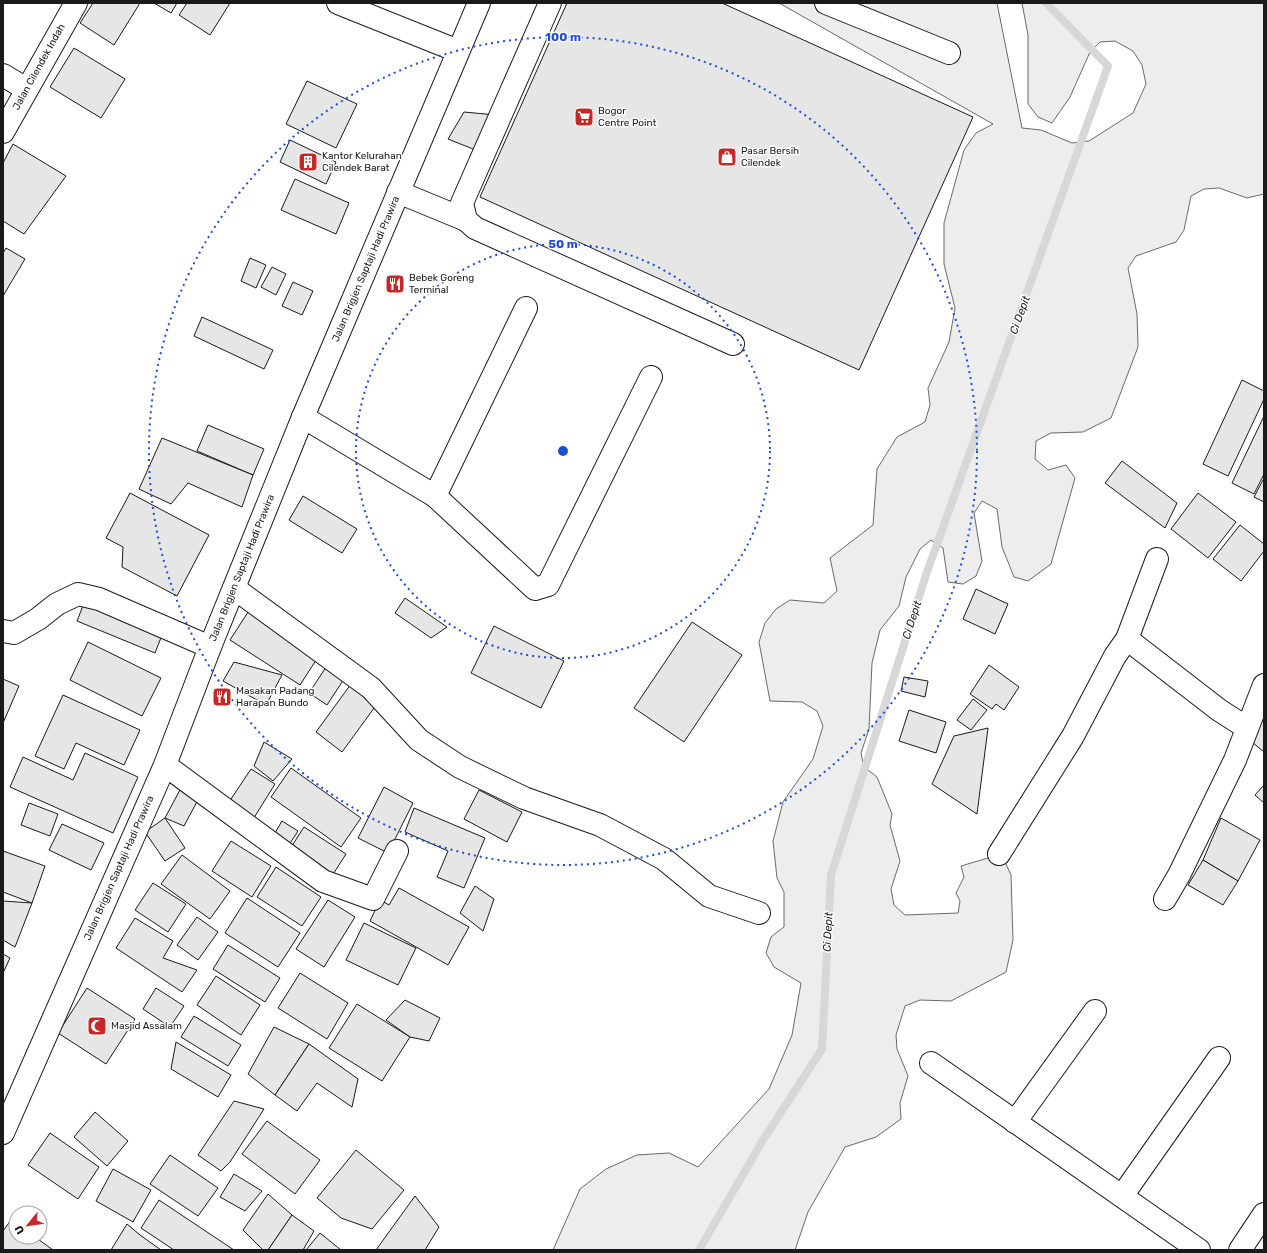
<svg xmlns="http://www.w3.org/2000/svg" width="1267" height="1253" viewBox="0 0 1267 1253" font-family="Rubik,sans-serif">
<rect width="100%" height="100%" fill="#fff"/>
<!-- built -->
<polygon fill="#ededed" stroke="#6a6a6a" points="779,3 997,3 1022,128 1041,130 1072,143 1089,141 1133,113 1146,84 1142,65 1133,51 1115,41 1100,42 1090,52 1070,97 1052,123 1038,117 1028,104 1028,35 1022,3 1264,3 1264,194 1247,198 1219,188 1204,189 1191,196 1184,230 1176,242 1136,256 1128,268 1137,314 1138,347 1111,418 1083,432 1051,433 1036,441 1035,459 1048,470 1066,465 1075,478 1051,564 1028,581 1014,577 1002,547 997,509 982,501 974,513 982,561 976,576 963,584 948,582 943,548 931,540 920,549 906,577 899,606 880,630 872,663 869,729 861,753 864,767 877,777 892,814 890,825 900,861 891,889 894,905 905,915 958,913 960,901 956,893 964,877 961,866 988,858 1005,862 1011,875 1013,940 1006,972 951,1001 920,1000 905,1006 896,1035 897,1049 908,1076 900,1103 901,1119 876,1137 845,1147 808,1212 795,1250 553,1250 580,1189 606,1169 637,1155 669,1153 698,1167 769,1089 792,1035 801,983 774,967 766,953 771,937 784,927 784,892 777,878 773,841 783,802 813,759 823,726 817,711 802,702 770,701 759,642 765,623 776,609 790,600 824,603 837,591 830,558 873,525 877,469 897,437 925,422 930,405 928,388 949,342 955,308 944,264 944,223 964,150 976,133 993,124"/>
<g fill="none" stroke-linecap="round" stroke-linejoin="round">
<!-- stream -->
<polyline stroke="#d7d7d7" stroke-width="8" points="699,1250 763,1140 822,1049 831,875 926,575 1108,66 1046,3"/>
</g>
<!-- building -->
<g fill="#e6e6e6" stroke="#1a1a1a">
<polygon points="93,3 140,3 114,45 80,23"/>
<polygon points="154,3 177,3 171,13"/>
<polygon points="187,3 230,3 210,35 179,15"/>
<polygon points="567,3 722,3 973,117 859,370 480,197"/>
<polygon points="74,48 125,79 101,118 50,87"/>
<polygon points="307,81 357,104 336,148 286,124"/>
<polygon points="464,112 496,115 478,151 448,139"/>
<polygon points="290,140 336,162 326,184 280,162"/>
<polygon points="13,144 66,176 24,234 3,221 3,163"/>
<polygon points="295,179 349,203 336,234 281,210"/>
<polygon points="6,248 25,259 3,296 3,253"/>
<polygon points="250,258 266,265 256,288 241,281"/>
<polygon points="272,267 286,274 276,295 261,287"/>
<polygon points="293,282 313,291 302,315 282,306"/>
<polygon points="202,317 273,350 264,369 194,336"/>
<polygon points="1242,380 1264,391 1264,399 1228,476 1203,464"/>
<polygon points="1264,416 1264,474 1254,494 1232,483"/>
<polygon points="208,425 264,449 253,475 197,451"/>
<polygon points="162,438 253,475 242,507 188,483 171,504 139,489"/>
<polygon points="1122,461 1177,503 1165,528 1105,483"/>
<polygon points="1264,478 1264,502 1254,497"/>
<polygon points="130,493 209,535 177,596 122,567 123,547 106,538"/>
<polygon points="1198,493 1236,522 1208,558 1171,529"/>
<polygon points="303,496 357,529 342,553 289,520"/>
<polygon points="1240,525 1264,544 1264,551 1241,581 1213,559"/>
<polygon points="976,589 1008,604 995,634 963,619"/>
<polygon points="86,598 164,630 155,653 77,621"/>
<polygon points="405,598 447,627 431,638 395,613"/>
<polygon points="250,609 320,654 300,685 230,640"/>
<polygon points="692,622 742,655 684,742 634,708"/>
<polygon points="494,626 564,661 541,708 471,673"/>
<polygon points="88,642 161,678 142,716 70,680"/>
<polygon points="234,662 282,675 266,705 223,681"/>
<polygon points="328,664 346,676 327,705 309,693"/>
<polygon points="989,665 1019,687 1004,710 996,704 992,709 970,694"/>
<polygon points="904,677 928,681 925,697 901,691"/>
<polygon points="3,679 19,686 3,723"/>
<polygon points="351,684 377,704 342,752 316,732"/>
<polygon points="63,695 140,730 124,765 76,743 64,769 35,756"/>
<polygon points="973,699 987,710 971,730 957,720"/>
<polygon points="1264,703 1264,752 1246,737"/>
<polygon points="909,710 946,722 936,753 899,741"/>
<polygon points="988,728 977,814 932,784 954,736"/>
<polygon points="264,742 292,759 273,781 254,766"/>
<polygon points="85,753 138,777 113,833 10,787 23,757 73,780"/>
<polygon points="291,768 361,818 341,847 271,797"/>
<polygon points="251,769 275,784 252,821 227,805"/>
<polygon points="1264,785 1264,803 1255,795"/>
<polygon points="182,786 200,796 184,826 165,818"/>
<polygon points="384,787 413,803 388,853 358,838"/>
<polygon points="479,790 522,812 507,842 464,819"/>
<polygon points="29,803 58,814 50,836 21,825"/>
<polygon points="414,808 485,838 464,888 437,877 448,851 405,832"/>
<polygon points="165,818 185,848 165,861 145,832"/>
<polygon points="1221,818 1260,840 1238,881 1203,860"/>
<polygon points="282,821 298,831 287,848 272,838"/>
<polygon points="62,824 104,843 91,870 49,850"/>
<polygon points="304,827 346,854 330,879 288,852"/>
<polygon points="231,841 271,866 252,897 212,871"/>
<polygon points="3,851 45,866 32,903 3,892"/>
<polygon points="182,855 230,891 210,919 161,884"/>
<polygon points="1203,860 1238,881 1223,905 1188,885"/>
<polygon points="276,867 321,897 302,926 257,897"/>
<polygon points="153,883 186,904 168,932 135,910"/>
<polygon points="475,886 494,899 483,931 460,913"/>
<polygon points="399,888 469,927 448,965 370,921 380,900 389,905"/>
<polygon points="247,898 300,933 278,967 225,933"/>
<polygon points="328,900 355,917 324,967 296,949"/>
<polygon points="3,901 32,903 15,947 3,940"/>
<polygon points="197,917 218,932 198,960 177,945"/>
<polygon points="135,918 173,941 163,958 197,970 182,992 116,948"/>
<polygon points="364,923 416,948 398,985 346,960"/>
<polygon points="228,945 280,978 265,1002 213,969"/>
<polygon points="3,954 10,958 3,973"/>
<polygon points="300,973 348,1003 327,1039 278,1008"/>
<polygon points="216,976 260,1005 241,1035 197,1005"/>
<polygon points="87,988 135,1019 106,1064 58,1033"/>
<polygon points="156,988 184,1006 170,1027 143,1009"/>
<polygon points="405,1000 440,1018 429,1041 410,1037 386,1020"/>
<polygon points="357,1004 410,1037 382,1081 329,1048"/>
<polygon points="194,1016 241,1045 228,1066 181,1037"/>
<polygon points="274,1027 309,1044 275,1095 248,1074"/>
<polygon points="176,1042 231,1075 218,1097 171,1069"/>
<polygon points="309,1044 358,1079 352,1107 317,1083 297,1111 275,1095"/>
<polygon points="234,1101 264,1109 230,1162 221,1171 198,1155"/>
<polygon points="95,1112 128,1141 107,1166 74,1137"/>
<polygon points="267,1121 320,1160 295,1194 242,1154"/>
<polygon points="50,1133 99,1167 78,1199 28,1165"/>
<polygon points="356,1150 404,1190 372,1229 341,1218 317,1198"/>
<polygon points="170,1155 218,1188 198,1216 150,1184"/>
<polygon points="113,1169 151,1190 133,1222 96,1201"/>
<polygon points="234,1174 262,1191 245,1211 220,1197"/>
<polygon points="268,1194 292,1215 268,1250 263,1250 243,1230"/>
<polygon points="415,1196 439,1227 425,1250 376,1250"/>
<polygon points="159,1200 234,1250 174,1250 141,1228"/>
<polygon points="292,1215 314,1231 303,1250 268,1250"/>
<polygon points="11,1220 16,1224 16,1237 35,1237 53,1250 3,1250 3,1231"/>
<polygon points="127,1224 140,1235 161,1250 111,1250"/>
<polygon points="320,1233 341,1250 306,1250"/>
</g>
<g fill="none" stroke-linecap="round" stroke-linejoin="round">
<defs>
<g id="minor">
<polyline points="338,3 458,51"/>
<polyline points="550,3 462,203 466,220 475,228 733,344"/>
<polyline points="826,3 949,53"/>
<polyline points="3,75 26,89"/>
<polyline points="3,132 76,3"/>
<polyline points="398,192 466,220"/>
<polyline points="303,417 435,496 535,589 548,585 651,377"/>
<polyline points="435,496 526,308"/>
<polyline points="234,588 371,688 419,740 460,767 524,798 600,825 664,859 709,896 759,913"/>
<polyline points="3,631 14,633 38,619 57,604 78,594 99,599 210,647"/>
<polyline points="1127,639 1219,710 1247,728"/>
<polyline points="165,765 323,881 373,899 397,851"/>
<polyline points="999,854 1073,736 1115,656 1127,639 1157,559"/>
<polyline points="1165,899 1179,875 1235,760 1264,685"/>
<polyline points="931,1063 1199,1250"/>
<polyline points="1015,1122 1095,1011"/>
<polyline points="1122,1196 1219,1058"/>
<polyline points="1240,1250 1264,1214"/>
</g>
<polyline id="major" points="3,1133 165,765 210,647 303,417 479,3"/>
</defs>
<!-- minor casing -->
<use href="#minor" stroke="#1a1a1a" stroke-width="24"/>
<!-- major casing -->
<use href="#major" stroke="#1a1a1a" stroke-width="24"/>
<!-- minor -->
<use href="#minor" stroke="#fff" stroke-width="22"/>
<!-- major -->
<use href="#major" stroke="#fff" stroke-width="22"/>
</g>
<!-- distance rings -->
<g fill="none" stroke="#1d4ed8" stroke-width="2" stroke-dasharray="2 4">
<circle cx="563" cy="451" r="207"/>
<circle cx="563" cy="451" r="414"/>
</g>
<!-- icons -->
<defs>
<symbol id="supermarket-square" viewBox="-11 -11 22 22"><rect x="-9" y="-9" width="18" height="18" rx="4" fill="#c62828" stroke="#fff"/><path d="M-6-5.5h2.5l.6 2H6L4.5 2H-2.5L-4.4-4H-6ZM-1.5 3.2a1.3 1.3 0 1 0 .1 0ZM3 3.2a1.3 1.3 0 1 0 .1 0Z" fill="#fff"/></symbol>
<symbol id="shop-square" viewBox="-11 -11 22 22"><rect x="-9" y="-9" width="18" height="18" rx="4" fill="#c62828" stroke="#fff"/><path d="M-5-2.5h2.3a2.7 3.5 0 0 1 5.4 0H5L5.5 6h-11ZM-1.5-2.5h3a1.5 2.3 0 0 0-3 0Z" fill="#fff"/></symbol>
<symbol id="building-square" viewBox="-11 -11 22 22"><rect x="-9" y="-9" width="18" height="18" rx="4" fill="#c62828" stroke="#fff"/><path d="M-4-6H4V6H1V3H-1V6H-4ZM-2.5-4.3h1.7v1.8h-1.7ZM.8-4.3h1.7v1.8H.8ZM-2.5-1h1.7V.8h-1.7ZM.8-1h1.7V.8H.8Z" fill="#fff"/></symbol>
<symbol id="restaurant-square" viewBox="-11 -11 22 22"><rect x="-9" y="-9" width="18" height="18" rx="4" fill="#c62828" stroke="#fff"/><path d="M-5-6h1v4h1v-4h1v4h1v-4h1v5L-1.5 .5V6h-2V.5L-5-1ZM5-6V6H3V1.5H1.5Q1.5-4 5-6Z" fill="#fff"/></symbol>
<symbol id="mosque-square" viewBox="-11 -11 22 22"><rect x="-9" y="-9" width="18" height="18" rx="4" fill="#c62828" stroke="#fff"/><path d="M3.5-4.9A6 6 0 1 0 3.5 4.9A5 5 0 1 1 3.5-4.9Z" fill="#fff"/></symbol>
</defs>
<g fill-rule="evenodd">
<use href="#supermarket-square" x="573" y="106" width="22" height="22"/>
<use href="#shop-square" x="716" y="146" width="22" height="22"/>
<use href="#building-square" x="297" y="151" width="22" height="22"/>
<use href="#restaurant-square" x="384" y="273" width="22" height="22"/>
<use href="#restaurant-square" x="211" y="686" width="22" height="22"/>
<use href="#mosque-square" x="86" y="1015" width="22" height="22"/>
</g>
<g text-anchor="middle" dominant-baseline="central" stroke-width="3" stroke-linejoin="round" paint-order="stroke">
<!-- street labels -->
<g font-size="10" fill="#1a1a1a" stroke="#fff">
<text transform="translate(39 67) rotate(-61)">Jalan Cilendek Indah</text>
<text transform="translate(366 269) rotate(-67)">Jalan Brigjen Saptaji Hadi Prawira</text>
<text transform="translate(242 568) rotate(-68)">Jalan Brigjen Saptaji Hadi Prawira</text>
<text transform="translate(119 868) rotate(-66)">Jalan Brigjen Saptaji Hadi Prawira</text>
</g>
<!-- poi labels -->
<g font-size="10" fill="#1a1a1a" stroke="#fff" text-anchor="start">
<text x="598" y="111">Bogor<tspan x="598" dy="12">Centre Point</tspan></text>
<text x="741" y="151">Pasar Bersih<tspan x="741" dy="12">Cilendek</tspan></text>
<text x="322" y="156">Kantor Kelurahan<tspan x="322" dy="12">Cilendek Barat</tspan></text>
<text x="409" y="278">Bebek Goreng<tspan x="409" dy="12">Terminal</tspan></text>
<text x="236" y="691">Masakan Padang<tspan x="236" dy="12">Harapan Bundo</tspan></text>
<text x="111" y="1026">Masjid Assalam</text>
</g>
<!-- water labels -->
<g font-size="11" font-style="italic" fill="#1a1a1a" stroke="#fff">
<text transform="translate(1020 315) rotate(-70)">Ci Depit</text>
<text transform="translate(912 620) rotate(-72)">Ci Depit</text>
<text transform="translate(828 932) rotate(-87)">Ci Depit</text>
</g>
</g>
<circle cx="563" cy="451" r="6" fill="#1d4ed8" stroke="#fff" stroke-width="2"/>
<g font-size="12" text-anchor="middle" font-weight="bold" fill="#1d4ed8" stroke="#fff" stroke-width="3" stroke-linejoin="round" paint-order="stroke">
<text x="563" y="41">100 m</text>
<text x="563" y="248">50 m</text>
</g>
<!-- border -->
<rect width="1267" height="1253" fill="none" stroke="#1a1a1a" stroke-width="8"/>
<!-- north arrow -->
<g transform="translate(28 1225) rotate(241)"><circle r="19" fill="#ffffff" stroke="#a3a3a3"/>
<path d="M0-3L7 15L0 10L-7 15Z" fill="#c62828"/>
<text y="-6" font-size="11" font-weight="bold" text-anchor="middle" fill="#1a1a1a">U</text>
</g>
</svg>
